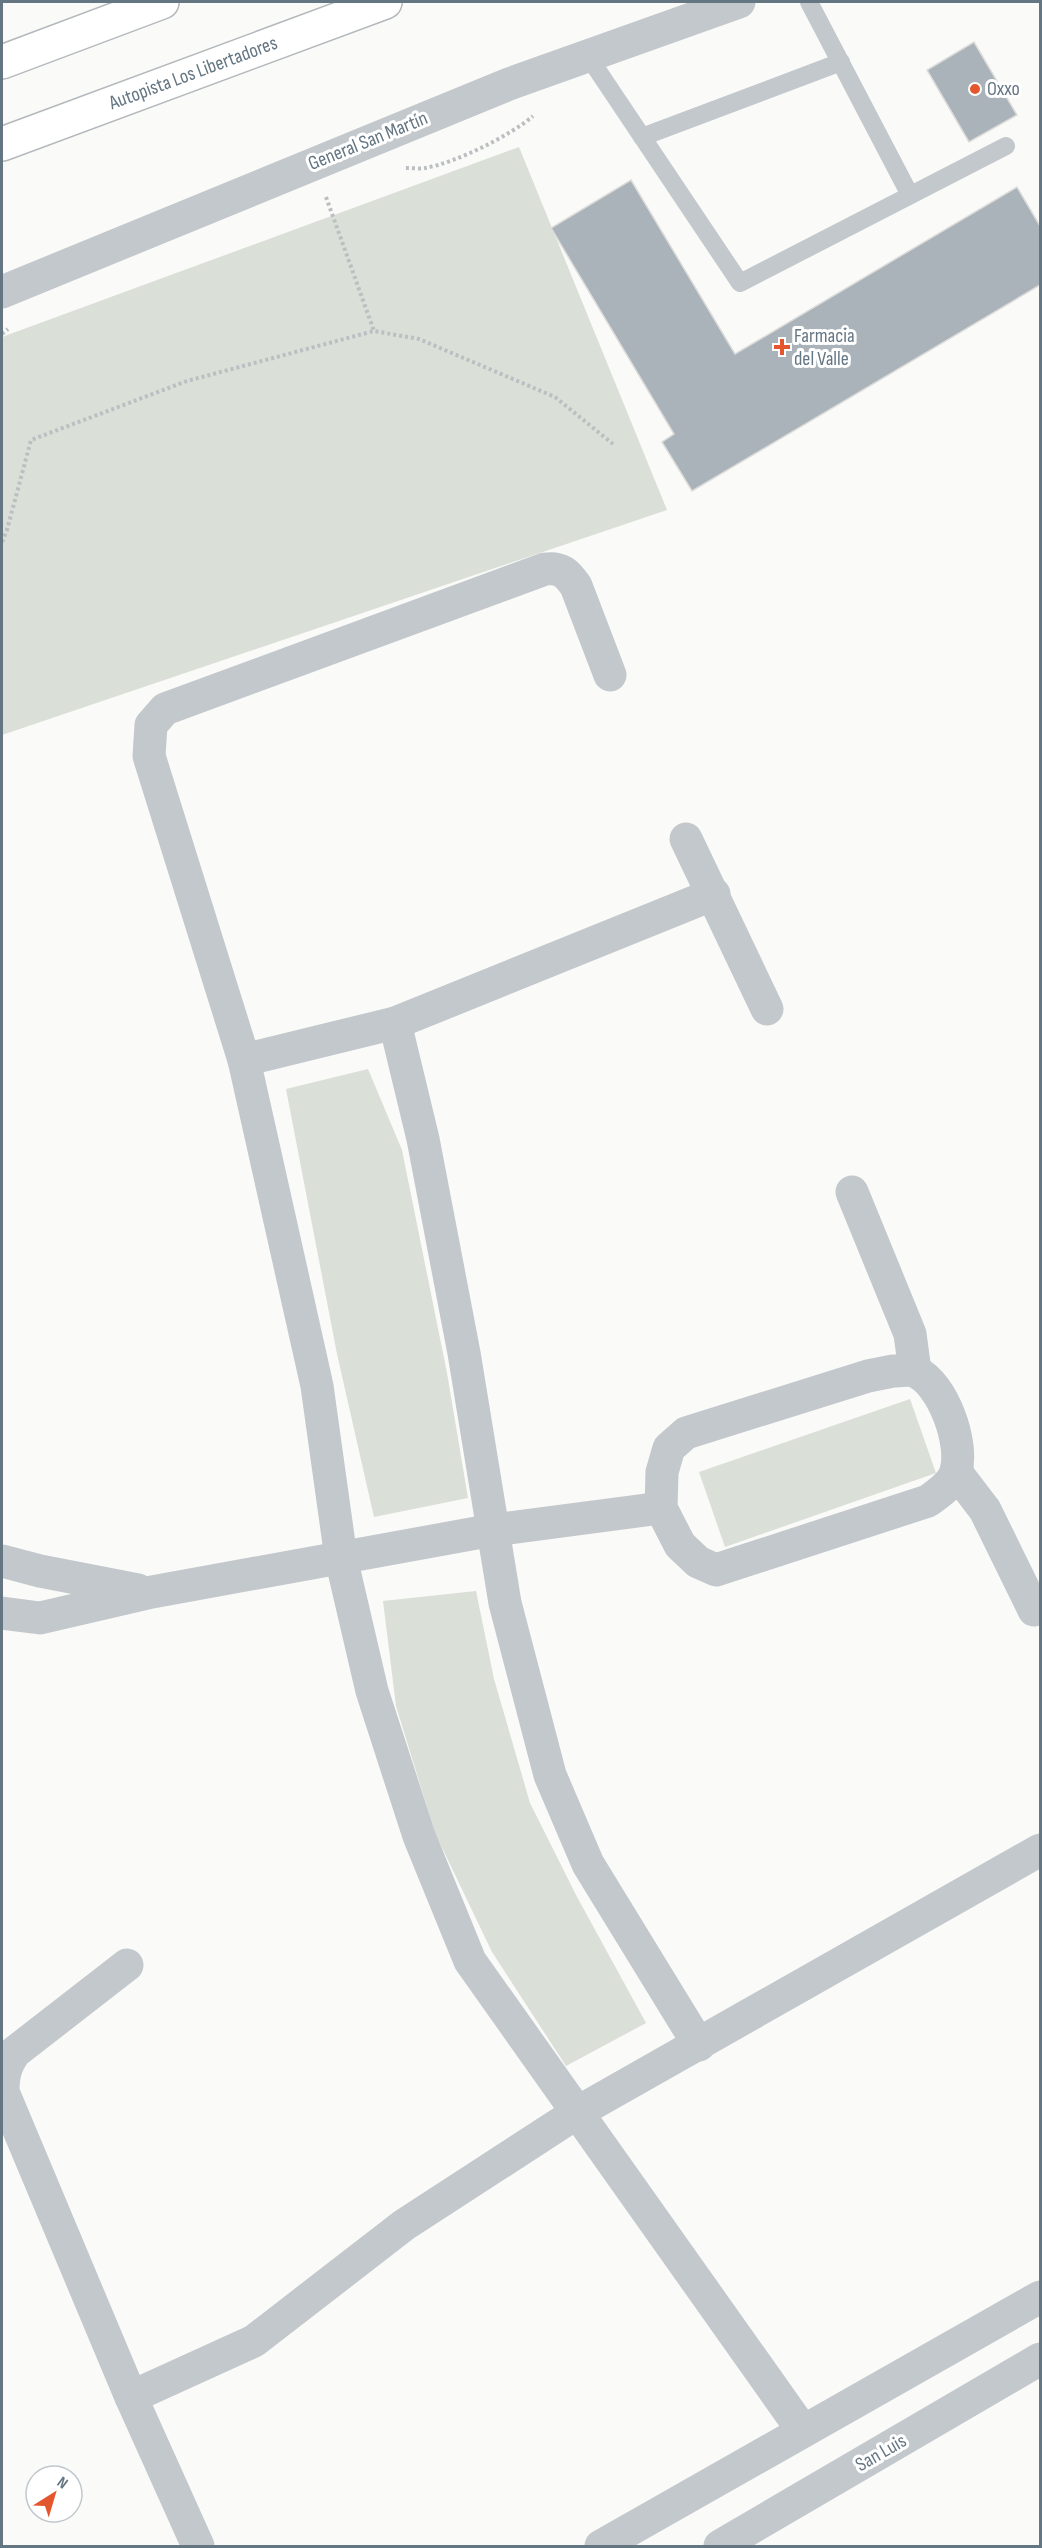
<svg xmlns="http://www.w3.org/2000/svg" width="1042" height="2548" viewBox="0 0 1042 2548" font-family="'Sofia Sans Condensed',sans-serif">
<rect width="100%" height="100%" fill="#fafaf8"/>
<!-- green -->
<g fill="#dadfd7">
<polygon points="519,147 667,510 2,735 2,337"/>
<polygon points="368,1069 402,1150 447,1373 468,1498 374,1517 337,1354 286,1089"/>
<polygon points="910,1399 936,1473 725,1547 699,1472"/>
<polygon points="476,1591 494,1679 530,1803 576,1895 646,2023 566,2066 492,1952 435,1833 396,1706 383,1601"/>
</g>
<!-- building -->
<g fill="#aab3b9" stroke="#dcdcda" stroke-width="1.5">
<polygon points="974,42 1017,115 969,142 927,70"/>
<polygon points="631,180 735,354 1017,187 1040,226 1040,285 692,491 662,442 674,434 551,228"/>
</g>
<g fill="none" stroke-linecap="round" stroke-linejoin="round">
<defs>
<g id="motorway">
<polyline points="2,62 162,2"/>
<path id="s1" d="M2,144l383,-142"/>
</g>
</defs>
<!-- motorway casing -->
<use href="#motorway" stroke="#b4b9bd" stroke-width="36"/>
<!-- path -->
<g stroke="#bbbfc2" stroke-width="4" stroke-dasharray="3 3" stroke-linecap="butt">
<path d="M406,168c6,0 13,1 19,0 30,-5 85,-32 108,-52"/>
<polyline points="326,197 374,331"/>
<polyline points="2,334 8,329"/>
<polyline points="2,542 7,530 31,440 187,381 374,331 419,339 555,397 613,444"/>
</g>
<!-- service -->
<g stroke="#c3c8cc" stroke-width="18">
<polyline points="809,2 910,195"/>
<polyline points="588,56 740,283 1006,146"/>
<polyline points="642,137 841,62"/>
</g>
<!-- minor -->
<g stroke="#c3c8cc" stroke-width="33">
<path d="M610,675l-34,-89c-9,-13 -15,-19 -31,-17l-380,140 -14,16 -2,31 95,304 73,326 24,172 31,133 47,145 51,125 333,470"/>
<polyline points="686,839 767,1009"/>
<polyline points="395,1023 423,1139 464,1353 505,1603 550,1775 588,1864 699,2045"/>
<polyline points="244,1060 395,1023 714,894"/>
<polyline points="852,1192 910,1334 915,1371"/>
<path d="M893,1371c6,0 17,-2 23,1 27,12 48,71 40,99 -3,13 -17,22 -28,30l-212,69 -18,-8 -18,-17 -19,-37 1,-36 7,-24 17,-15 182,-57z"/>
<polyline points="956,1472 985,1510 1034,1610"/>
<polyline points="2,1561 40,1571 138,1590"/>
<polyline points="2,1613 40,1618 152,1592 493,1530 661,1508"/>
<path d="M127,1965l-112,87c-10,14 -12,24 -12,40l128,305 67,149"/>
<polyline points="131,2397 254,2341 404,2225 578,2112 1040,1850"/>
<polyline points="601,2546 1040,2297"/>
<polyline points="720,2546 1040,2359"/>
</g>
<!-- tertiary -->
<polyline stroke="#c3c8cc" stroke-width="33" points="2,292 509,84 739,2"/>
<!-- motorway -->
<use href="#motorway" stroke="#fff" stroke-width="33"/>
</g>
<!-- markers -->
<g fill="#e4572e" stroke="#fff" stroke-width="2">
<circle cx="975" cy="89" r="6"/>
<path d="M779 338h6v6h6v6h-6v6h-6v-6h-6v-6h6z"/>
</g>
<g text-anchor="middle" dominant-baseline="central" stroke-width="6" stroke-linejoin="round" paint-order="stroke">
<!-- street labels -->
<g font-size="20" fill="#657683" stroke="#fff">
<text stroke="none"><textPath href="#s1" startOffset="204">Autopista Los Libertadores</textPath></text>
<text transform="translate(368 141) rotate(-22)">General San Martín</text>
<text transform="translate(881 2453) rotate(-30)">San Luis</text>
</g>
<!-- poi labels -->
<g font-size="20" fill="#657683" stroke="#fff" text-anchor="start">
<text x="987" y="89">Oxxo</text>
<text x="794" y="336">Farmacia<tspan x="794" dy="23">del Valle</tspan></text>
</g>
</g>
<!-- border -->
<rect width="1042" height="2548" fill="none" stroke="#657683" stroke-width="6"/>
<!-- north arrow -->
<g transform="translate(54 2494) rotate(37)"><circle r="28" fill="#ffffff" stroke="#c1c8cd" stroke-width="1.5"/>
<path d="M0-4.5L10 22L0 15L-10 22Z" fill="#e4572e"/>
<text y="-9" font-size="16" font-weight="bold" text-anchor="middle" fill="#657683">N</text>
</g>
</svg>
